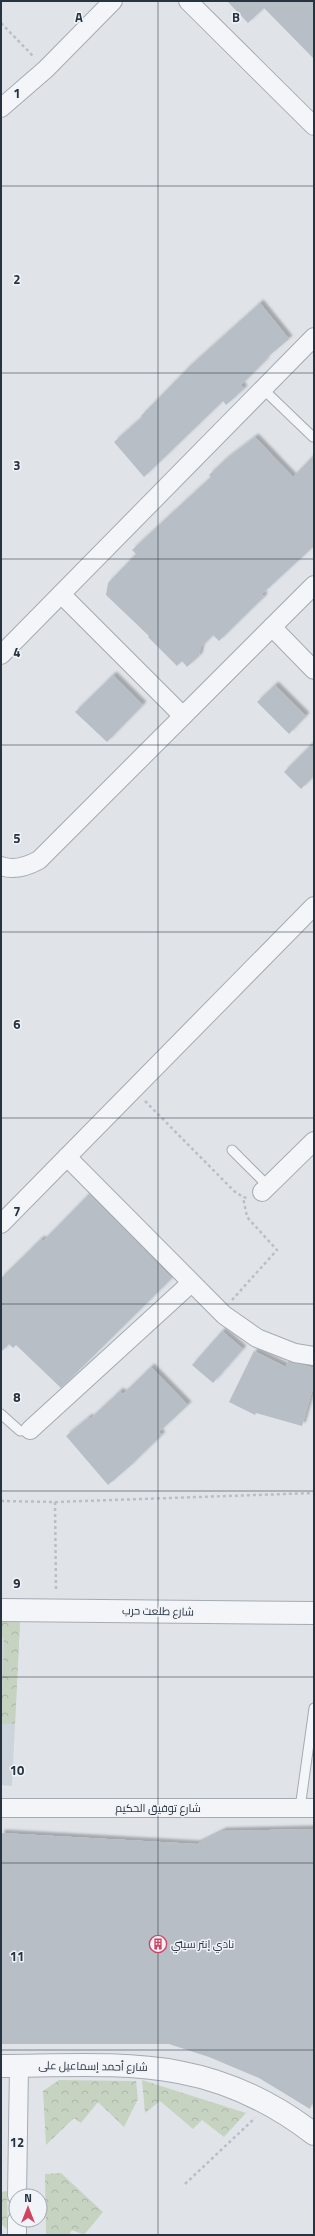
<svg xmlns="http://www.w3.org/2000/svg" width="315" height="2236" viewBox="0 0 315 2236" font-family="'Titillium Web',Cairo,sans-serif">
<defs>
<pattern id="forest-crowns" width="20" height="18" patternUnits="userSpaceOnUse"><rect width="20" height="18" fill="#c7d3c1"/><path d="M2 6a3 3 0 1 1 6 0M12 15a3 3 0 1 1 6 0" fill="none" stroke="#abb6a7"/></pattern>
<filter id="shadow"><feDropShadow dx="3.5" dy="-3.5" stdDeviation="1" flood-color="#0004"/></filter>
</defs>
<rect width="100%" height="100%" fill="#e0e4e9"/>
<!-- built -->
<polygon fill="#ced4db" points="1,1622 20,1622 12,1786 1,1785"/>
<!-- forest -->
<g fill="url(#forest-crowns)">
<polygon points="1,1622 20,1622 15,1724 1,1724 4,1638 1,1637"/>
<polygon points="59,2080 136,2081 138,2099 124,2127 98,2102 81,2123 74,2118 46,2145 43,2091"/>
<polygon points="142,2080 246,2113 224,2137 202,2120 193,2129 160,2101 145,2113"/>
<polygon points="61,2173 103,2212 84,2235 72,2230 69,2235 46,2235 45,2174"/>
<polygon points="7,2191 8,2230 1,2224 1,2192"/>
</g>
<!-- building -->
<g fill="#b7bec6" filter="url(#shadow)">
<polygon points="227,1 314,1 314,59 264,8 248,23"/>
<polygon points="260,303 289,339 265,359 266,360 241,385 244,389 226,405 223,401 144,477 114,442 142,417 141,416 190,366"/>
<polygon points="255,437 293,477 314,455 314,546 262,594 264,597 219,641 213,635 201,647 199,656 187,667 182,661 177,666 148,637 149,636 106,595 108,583 136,554 132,550 211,477 209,475 226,459"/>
<polygon points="113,675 143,705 107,742 75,712"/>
<polygon points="275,685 306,716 289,734 257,702"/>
<polygon points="314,742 314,776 301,789 284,772"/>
<polygon points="89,1194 172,1278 61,1388 16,1345 13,1348 9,1344 1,1352 1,1278 41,1239 43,1241"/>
<polygon points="222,1331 243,1349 213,1383 192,1365"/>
<polygon points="254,1351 286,1367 288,1361 314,1368 314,1385 302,1426 256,1413 255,1415 229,1402"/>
<polygon points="151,1367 188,1405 159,1432 162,1435 130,1466 108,1485 66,1436 89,1417 90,1419 120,1391 123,1394"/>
<polygon points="314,1829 314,2100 310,2109 259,2078 209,2057 169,2044 1,2044 1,1833 197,1844 223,1831"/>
</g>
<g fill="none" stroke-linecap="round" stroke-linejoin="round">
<defs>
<g id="service">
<polyline points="263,389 313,437"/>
<polyline points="232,1150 268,1186"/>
<polyline points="1,1414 20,1431 30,1430"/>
<polyline points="300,1808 314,1708"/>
</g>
<g id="minor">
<polyline points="188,1 314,126"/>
<polyline points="1,108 46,69 113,1"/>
<polyline points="61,594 183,716"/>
<polyline points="272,627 314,670"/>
<polyline points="1,655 314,337"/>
<path d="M1,866c13,5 27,0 38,-6l275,-275"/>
<polyline points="67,1157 224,1315 257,1338 295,1353 314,1356"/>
<polyline points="262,1192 314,1141"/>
<polyline points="1,1224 314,906"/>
<polyline points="30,1430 191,1283"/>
<polyline points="1,1808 314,1808"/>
<polyline points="17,2196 19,2066"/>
<polyline points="17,2235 17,2220"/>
</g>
<g id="tertiary">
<polyline points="1,1610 314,1613"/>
<path d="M1,2066c122,-1 209,-12 313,68"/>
</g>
</defs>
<!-- service casing -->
<use href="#service" stroke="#a5abb3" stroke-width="11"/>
<!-- minor casing -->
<use href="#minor" stroke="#a5abb3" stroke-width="20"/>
<!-- tertiary casing -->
<use href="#tertiary" stroke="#a5abb3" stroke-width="24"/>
<!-- path -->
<g stroke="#babfc5" stroke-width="2.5" stroke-dasharray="3 3" stroke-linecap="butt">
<polyline points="1,23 34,57"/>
<polyline points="145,1101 234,1191 243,1197 247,1198"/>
<polyline points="232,1300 277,1250 247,1217 243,1197"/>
<polyline points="1,1501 55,1502 314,1493"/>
<polyline points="55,1502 56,1592"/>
<polyline points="185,2184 255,2118"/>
</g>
<!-- service -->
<use href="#service" stroke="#f3f5f8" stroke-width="9"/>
<!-- minor -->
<use href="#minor" stroke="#f3f5f8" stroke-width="18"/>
<!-- tertiary -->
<use href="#tertiary" stroke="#f3f5f8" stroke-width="22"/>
</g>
<!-- grid -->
<path fill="none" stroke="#283341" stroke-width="1" stroke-opacity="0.55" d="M158,1v2234M1,186h313M1,373h313M1,559h313M1,745h313M1,932h313M1,1118h313M1,1304h313M1,1491h313M1,1677h313M1,1863h313M1,2050h313"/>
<!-- icons -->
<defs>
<symbol id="building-ring" viewBox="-11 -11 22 22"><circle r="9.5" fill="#f0f3f7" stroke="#d04462" stroke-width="1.5"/><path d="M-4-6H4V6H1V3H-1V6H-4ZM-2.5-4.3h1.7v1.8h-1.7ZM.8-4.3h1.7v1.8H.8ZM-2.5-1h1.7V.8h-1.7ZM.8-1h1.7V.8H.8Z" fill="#d04462"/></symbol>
</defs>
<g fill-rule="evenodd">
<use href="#building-ring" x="148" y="1934" width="20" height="20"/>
</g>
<g text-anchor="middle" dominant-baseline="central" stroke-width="3" stroke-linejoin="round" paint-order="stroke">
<!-- street labels -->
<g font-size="11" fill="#283341" stroke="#f0f3f7">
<text transform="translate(158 1611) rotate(1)">شارع طلعت حرب</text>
<text x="158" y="1808">شارع توفيق الحكيم</text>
<text transform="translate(93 2066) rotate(1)">شارع أحمد إسماعيل على</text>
</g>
<!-- poi labels -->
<g font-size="11" fill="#283341" stroke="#f0f3f7" text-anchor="start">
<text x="171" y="1944">نادي إنتر سيتي</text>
</g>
</g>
<g font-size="13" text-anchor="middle" font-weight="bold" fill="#283341" stroke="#f0f3f7" stroke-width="3" stroke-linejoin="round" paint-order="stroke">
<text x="79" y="22">A</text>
<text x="236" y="22">B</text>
<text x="17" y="98">1</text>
<text x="17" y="284">2</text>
<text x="17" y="470">3</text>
<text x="17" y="657">4</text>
<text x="17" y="843">5</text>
<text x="17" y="1029">6</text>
<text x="17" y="1216">7</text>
<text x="17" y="1402">8</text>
<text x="17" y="1588">9</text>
<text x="17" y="1775">10</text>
<text x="17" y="1961">11</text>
<text x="17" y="2147">12</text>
</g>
<!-- border -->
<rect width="315" height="2236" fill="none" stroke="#283341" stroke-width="4"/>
<!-- north arrow -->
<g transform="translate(28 2208)"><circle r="19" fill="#f0f3f7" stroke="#a0a6ae"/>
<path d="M0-3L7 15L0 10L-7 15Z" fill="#d04462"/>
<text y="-6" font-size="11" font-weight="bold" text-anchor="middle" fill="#283341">N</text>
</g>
</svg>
